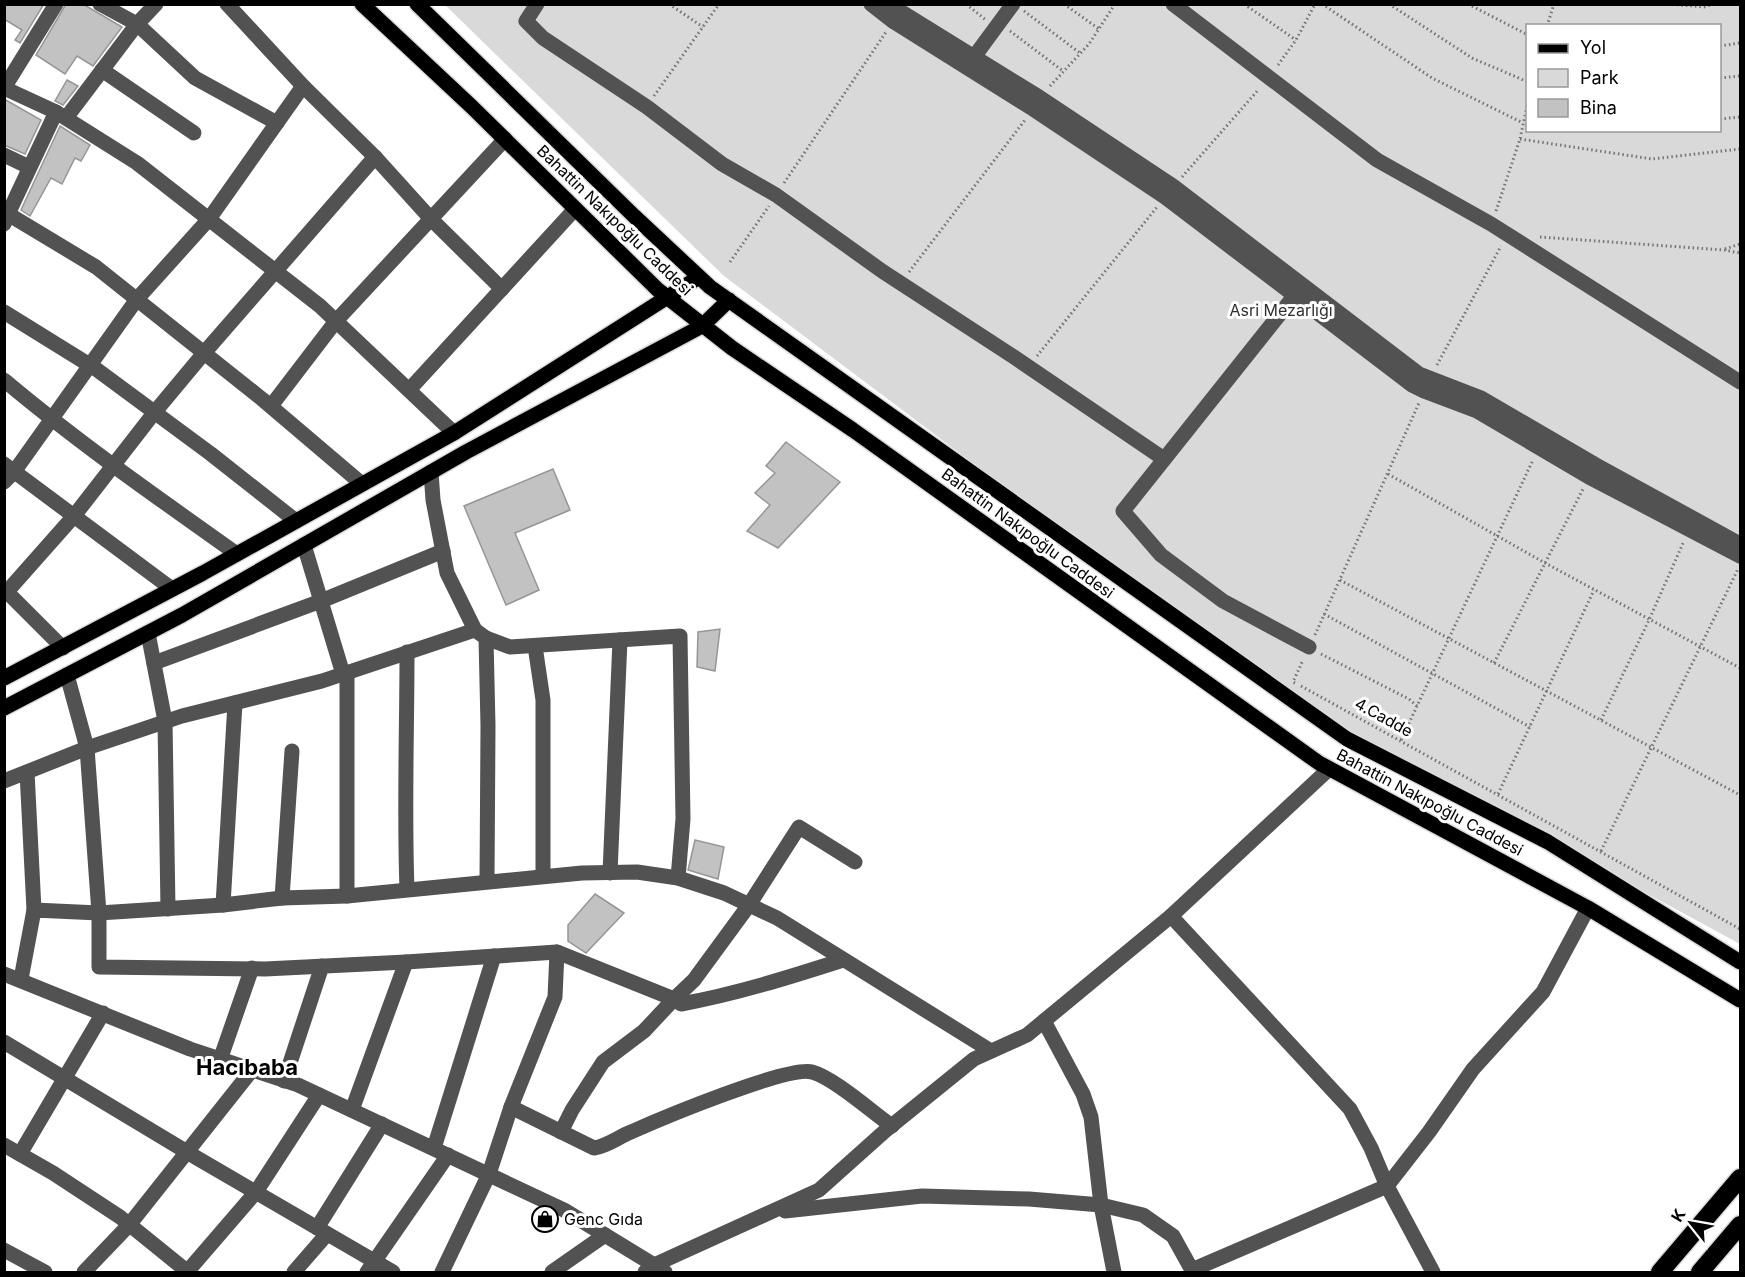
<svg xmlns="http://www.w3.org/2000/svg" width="1745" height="1277" viewBox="0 0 1745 1277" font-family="Inter,sans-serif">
<rect width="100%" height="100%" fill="#fff"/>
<!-- green -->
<path fill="#d9d9d9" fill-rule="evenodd" d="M445,5h1295v939l-400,-217 -310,-221 -306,-230zM1528,26h192v104h-192z"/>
<!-- building -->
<g fill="#c2c2c2" stroke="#969696" stroke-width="1.5">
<polygon points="4,4 44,4 20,43 15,40 22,30 4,19"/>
<polygon points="66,4 83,4 122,27 93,66 77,56 65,74 36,55"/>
<polygon points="67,80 78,86 63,105 55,101"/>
<polygon points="4,99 41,120 25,154 4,145"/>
<polygon points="60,126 90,145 81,161 75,158 62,184 51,178 30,216 21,210"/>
<polygon points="786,442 840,482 778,548 747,531 770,505 755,493 775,473 766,466"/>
<polygon points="553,469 570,510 515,533 539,590 506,605 464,506"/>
<polygon points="720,629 715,671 697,667 698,632"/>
<polygon points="695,840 724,847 718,879 688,870"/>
<polygon points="595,894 624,913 586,953 568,941 568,925"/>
</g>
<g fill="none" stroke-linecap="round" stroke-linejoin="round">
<defs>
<g id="major">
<polyline points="362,4 472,107 658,290 732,348 853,430 1319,763 1588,908 1740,1000"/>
<polyline points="417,4 634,216 710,287 1347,739 1548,842 1740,962"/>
<polyline points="4,678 203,573 454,433 699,277"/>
<polyline points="4,708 182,615 466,452 702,326 729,300"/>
</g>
<g id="highway">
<polyline points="1660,1272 1740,1178"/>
<polyline points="1700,1272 1740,1225"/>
</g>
</defs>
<!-- major casing -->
<use href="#major" stroke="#dbdbdb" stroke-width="18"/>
<!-- highway casing -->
<use href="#highway" stroke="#dbdbdb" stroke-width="21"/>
<!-- path -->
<g stroke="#747474" stroke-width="3" stroke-dasharray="1.5 3" stroke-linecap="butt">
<polyline points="669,4 703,27"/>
<polyline points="966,4 986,20"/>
<polyline points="1064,4 1099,29"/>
<polyline points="1244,4 1296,40"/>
<polyline points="1322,4 1432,78 1523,123"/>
<polyline points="1389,4 1472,58 1528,82"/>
<polyline points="1468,4 1528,35"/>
<polyline points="1668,4 1704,7 1714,4"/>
<polyline points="1024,11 1080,53"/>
<polyline points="1547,26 1554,4"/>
<polyline points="1010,31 1063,71"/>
<polyline points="1720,46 1740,43"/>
<polyline points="1278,65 1296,40 1315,4"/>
<polyline points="1720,78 1740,76"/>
<polyline points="1050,86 1089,44 1115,4"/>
<polyline points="654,96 719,4"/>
<polyline points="1720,119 1740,117"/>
<polyline points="1520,139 1652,159 1740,149"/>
<polyline points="1182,177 1259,89"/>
<polyline points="784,183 886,32"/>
<polyline points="1496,211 1520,139 1528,102"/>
<polyline points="1540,237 1724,250 1740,253"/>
<polyline points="1725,249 1740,244"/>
<polyline points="730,262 769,206"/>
<polyline points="909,272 1025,120"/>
<polyline points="1037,356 1157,207"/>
<polyline points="1437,365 1501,246"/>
<polyline points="1388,474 1545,563 1740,668"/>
<polyline points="1340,580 1740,795"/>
<polyline points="1324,614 1530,727"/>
<polyline points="1315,635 1419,403"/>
<polyline points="1321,654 1409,699 1417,706"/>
<polyline points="1494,663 1583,489"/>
<polyline points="1295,683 1293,682 1303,660"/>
<polyline points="1301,686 1740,929"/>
<polyline points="1601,720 1649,620 1684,541"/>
<polyline points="1401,740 1533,460"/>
<polyline points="1498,794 1594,590"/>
<polyline points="1601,851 1738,569"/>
</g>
<!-- minor -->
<g stroke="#525252" stroke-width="15">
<polyline points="100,4 137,24 195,78 277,123"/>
<polyline points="227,4 303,86 375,157 431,219 502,289"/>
<polyline points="537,4 526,21 543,38 647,107 722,164 776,195 882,271 1014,357 1164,459"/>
<polyline points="871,4 894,22 1033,109 1165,197 1412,385 1424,391 1477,411 1589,477 1740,556"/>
<polyline points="892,4 903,13 1039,97 1173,186 1419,374 1481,398 1596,465 1740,544"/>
<polyline points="1173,4 1377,160 1491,224 1740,382"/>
<polyline points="974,57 1013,4"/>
<polyline points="102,70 194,133"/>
<polyline points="4,88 56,112 137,163 320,306 454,433"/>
<polyline points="4,88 56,4"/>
<polyline points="66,118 137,24 156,4"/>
<polyline points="4,155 29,167"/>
<polyline points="8,214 56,112"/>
<polyline points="4,224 8,214 96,267 262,399 362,484"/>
<polyline points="1295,295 1123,511 1161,555 1223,601 1309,647"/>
<polyline points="4,312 96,369 211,454 296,521"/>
<path d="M4,380c75,63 154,118 233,174"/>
<polyline points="409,390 575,209"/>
<polyline points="271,406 336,321 505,139"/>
<polyline points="4,464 172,589"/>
<polyline points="431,472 433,500 447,573 475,630"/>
<polyline points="4,482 14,472 137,299 209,219 303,86"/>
<polyline points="304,545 343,674"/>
<polyline points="4,589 63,648"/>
<polyline points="4,595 74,516 154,413 204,353 375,157"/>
<polyline points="148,633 165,721 168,909"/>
<polyline points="486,638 510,647 680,636 683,819 678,878"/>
<polyline points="535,646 543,700 543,876"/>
<path d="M407,652c0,79 -3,158 0,237"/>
<polyline points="154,663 321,601 443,551"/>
<polyline points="347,673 347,896"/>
<polyline points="67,675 87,748 99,913 223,905 282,898 347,896 582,873 637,872 678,878 724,893 777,918 991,1051"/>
<polyline points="27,772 34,910"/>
<polyline points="4,781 87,748 182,716 322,681 475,630 486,638 488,726 487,881"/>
<polyline points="610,873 620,640"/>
<polyline points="282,898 292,751"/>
<polyline points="223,905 235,703"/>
<polyline points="1171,916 1350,1109 1371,1148 1387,1186 1433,1272"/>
<polyline points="4,974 190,1049 298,1085 564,1210 654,1265 819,1190 885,1131 974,1059 1027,1035 1171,916 1329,769"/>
<polyline points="21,979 34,910 99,913 99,967 265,969 406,962 557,952 674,999 694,980 749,905 799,827 855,862"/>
<polyline points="1044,1021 1083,1094 1091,1117 1101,1205 1114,1272"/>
<polyline points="4,1042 197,1158 393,1272"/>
<polyline points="220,1060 252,968"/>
<polyline points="284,1081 322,966"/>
<path d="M511,1107l83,41c14,-2 24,-11 37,-16 29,-13 158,-67 181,-60 22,6 60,40 80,54"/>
<polyline points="352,1110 406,962"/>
<path d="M561,1132l11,-22 31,-48 41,-31 30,-32 7,5c55,-10 109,-27 162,-44"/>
<polyline points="4,1145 53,1173 120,1217 188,1272"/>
<polyline points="434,1148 494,956"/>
<polyline points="20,1154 103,1013"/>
<polyline points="785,1211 922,1196 1029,1199 1101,1205 1143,1215 1173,1236 1193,1272"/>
<polyline points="317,1228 382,1124"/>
<polyline points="4,1250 45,1272"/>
<polyline points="1192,1270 1387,1186 1429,1132 1473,1069 1543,992 1588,908"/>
<polyline points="84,1272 129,1225 252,1070"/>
<polyline points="187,1272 256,1192 319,1095"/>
<polyline points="294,1272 327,1234"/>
<polyline points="367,1272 448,1155"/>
<polyline points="442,1272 489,1174 511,1107 555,997 557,952"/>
<polyline points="552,1272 605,1235"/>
<polyline points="645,1272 654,1265 665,1272"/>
</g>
<!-- major -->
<use href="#major" stroke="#000" stroke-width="15"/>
<!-- highway -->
<use href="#highway" stroke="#000" stroke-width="18"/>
</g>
<!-- icons -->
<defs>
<symbol id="shop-ring" viewBox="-11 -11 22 22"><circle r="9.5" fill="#fff" stroke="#000" stroke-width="1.5"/><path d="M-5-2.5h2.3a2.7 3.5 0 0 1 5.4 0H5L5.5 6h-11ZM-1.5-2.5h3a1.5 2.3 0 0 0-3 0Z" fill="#000"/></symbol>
</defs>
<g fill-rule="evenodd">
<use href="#shop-ring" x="530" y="1204" width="30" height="30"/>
</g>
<g text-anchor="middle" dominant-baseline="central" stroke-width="6" stroke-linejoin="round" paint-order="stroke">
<!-- street labels -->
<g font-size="16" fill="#000" stroke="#fff">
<text transform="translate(615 220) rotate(44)">Bahattin Nakıpoğlu Caddesi</text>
<text transform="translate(1028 533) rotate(36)">Bahattin Nakıpoğlu Caddesi</text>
<text transform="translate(1384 717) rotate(29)">4.Cadde</text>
<text transform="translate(1430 802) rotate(28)">Bahattin Nakıpoğlu Caddesi</text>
</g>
<!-- park labels -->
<g font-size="16" fill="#303030" stroke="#fff">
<text x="1281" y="310">Asri Mezarlığı</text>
</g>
<!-- poi labels -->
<g font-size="16" fill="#000" stroke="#fff" text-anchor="start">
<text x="564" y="1219">Genc Gıda</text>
</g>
<!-- district labels -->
<g font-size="22" font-weight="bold" fill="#000" stroke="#fff">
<text x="247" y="1067">Hacıbaba</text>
</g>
</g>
<!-- border -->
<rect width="1745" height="1277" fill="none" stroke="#000000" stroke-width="12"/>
<!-- legend -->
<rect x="1526" y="24" width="195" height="108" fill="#ffffff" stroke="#999999" stroke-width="1.5"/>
<rect x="1538" y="44" width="30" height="9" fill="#000000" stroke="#999999" stroke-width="1.5"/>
<text x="1580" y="54" font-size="18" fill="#000000">Yol</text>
<rect x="1538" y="69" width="30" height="18" fill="#d9d9d9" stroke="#999999" stroke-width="1.5"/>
<text x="1580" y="84" font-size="18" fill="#000000">Park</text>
<rect x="1538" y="99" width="30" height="18" fill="#c2c2c2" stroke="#999999" stroke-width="1.5"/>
<text x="1580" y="114" font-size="18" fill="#000000">Bina</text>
<!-- north arrow -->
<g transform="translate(1691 1223) rotate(301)" stroke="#ffffff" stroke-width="4.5" paint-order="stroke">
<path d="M0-4.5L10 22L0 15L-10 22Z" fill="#000000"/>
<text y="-9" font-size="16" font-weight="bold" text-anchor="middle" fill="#000000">K</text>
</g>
</svg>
